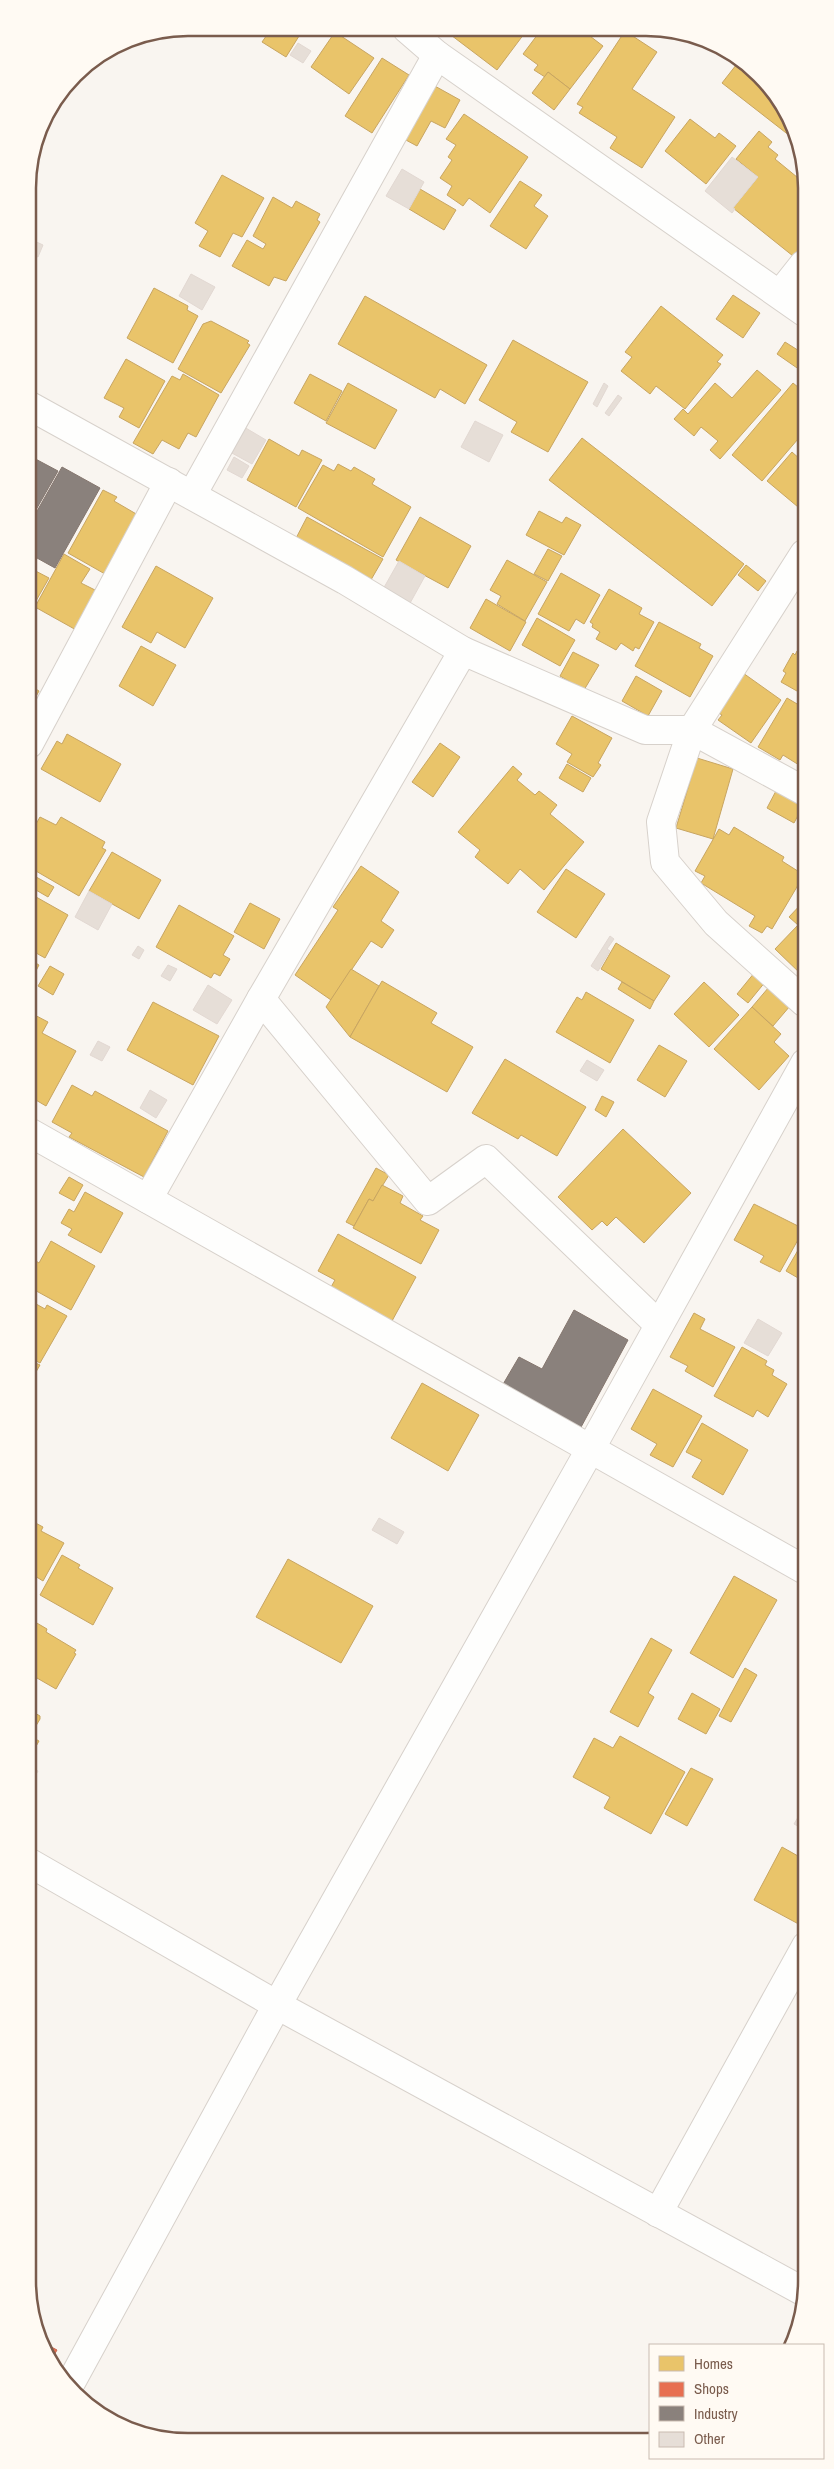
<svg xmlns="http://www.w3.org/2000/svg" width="834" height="2469" viewBox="0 0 834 2469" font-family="'Archivo Narrow',sans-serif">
<rect width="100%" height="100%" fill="#f9f5f0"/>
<!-- homes -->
<g fill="#e9c46a" stroke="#c8a561">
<polygon points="264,28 304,28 286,57 262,42 269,32"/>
<polygon points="443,29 527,30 497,70"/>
<polygon points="541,30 582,30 603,46 570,89 548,72 545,77 534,70 538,65 523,54"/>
<polygon points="625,31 657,52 632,89 675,117 642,168 610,148 617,137 579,113 583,107 577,104"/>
<polygon points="335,32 374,58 349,94 311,67"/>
<polygon points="382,58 409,75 372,133 345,116"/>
<polygon points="740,60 759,74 785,108 794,131 790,136 722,83"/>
<polygon points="548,72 570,89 554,110 532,93"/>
<polygon points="433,85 460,100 445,128 431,121 417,146 404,139"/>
<polygon points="464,114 528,157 490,213 469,198 463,206 447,195 452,186 440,178 452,160 448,157 456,145 446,139"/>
<polygon points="690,119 715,138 719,133 736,146 706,184 665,151"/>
<polygon points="759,131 772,142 768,147 778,155 775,159 803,182 803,244 793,256 733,208 758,177 736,159"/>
<polygon points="222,175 264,198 242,237 233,233 220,257 199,246 208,231 195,223"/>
<polygon points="520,181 542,195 534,206 548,216 526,249 490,226"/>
<polygon points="420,189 456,210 444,230 409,209"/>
<polygon points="273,197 292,208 296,201 320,214 317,220 320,222 286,281 274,277 269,286 232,266 247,240 263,249 266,244 253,236"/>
<polygon points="154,288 188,306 187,310 198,316 173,363 127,338"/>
<polygon points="733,295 760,313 743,338 716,319"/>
<polygon points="365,296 487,365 465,404 440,389 435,398 338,344"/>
<polygon points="661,306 723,355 717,362 721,364 685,409 656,386 650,394 621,371 632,357 625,352"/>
<polygon points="211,321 249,341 247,343 250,345 221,393 178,369 203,324"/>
<polygon points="513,340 588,382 548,452 511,432 517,422 479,400"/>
<polygon points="785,342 804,354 804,365 800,370 777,354"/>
<polygon points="126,359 165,381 139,428 119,417 124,408 104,398"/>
<polygon points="757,370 781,390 720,459 710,450 718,441 701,427 694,436 674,419 683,409 688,414 715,383 732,398"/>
<polygon points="183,374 219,395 196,437 188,433 179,449 162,440 153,454 133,443 172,376 180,380"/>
<polygon points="310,374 342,391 326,421 294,403"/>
<polygon points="348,383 397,410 375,449 326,423"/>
<polygon points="793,383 804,392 804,432 762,481 732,455"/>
<polygon points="582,438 744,564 712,606 549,480"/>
<polygon points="269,439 299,456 302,450 322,460 296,507 247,480"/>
<polygon points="792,452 801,460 804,456 804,512 767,481"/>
<polygon points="338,464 351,471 354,467 375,479 372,484 411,507 383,557 298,508 323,465 334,471"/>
<polygon points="103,490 117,497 114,501 138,515 105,574 68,553"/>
<polygon points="539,511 562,523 566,517 581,525 564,555 526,535"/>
<polygon points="307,517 383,559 368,585 293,544"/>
<polygon points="420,517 471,546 448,588 396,560"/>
<polygon points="548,549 562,556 548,581 534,574"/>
<polygon points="64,554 90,569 81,583 99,592 78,631 35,607"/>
<polygon points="507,560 547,582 525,621 497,604 501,596 490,590"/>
<polygon points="746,565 766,581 758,591 738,575"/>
<polygon points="156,566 213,598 185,648 157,632 151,643 122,627"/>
<polygon points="28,567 49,578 28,615"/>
<polygon points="561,573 600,595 584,624 576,619 569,631 538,614"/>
<polygon points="609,589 642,608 639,614 654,622 639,649 635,647 633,651 621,643 616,650 596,639 600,632 592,627 593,624 590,622"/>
<polygon points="486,599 526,622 510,651 470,628"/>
<polygon points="537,618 575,640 560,666 522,645"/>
<polygon points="659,622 701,644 699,648 713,656 690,697 635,666"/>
<polygon points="141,646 176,665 153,706 119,686"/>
<polygon points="797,651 804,654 804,695 781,682 786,673 783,671 793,653 795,655"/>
<polygon points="573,652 599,665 584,690 560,676"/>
<polygon points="743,673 781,700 751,743 718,720 722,715 717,712"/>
<polygon points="636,676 662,691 648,716 622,701"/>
<polygon points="29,685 39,691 29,709"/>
<polygon points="787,698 804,708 804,757 799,765 783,755 780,760 758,747"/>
<polygon points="572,716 612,738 598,763 601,765 593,777 567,762 572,754 556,744"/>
<polygon points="67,734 121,764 100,802 41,769 57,741 62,744"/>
<polygon points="440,743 460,757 433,797 412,782"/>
<polygon points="697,758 733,769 713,839 676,828"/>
<polygon points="567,764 591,778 583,792 559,778"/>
<polygon points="513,766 522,774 517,780 535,795 539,791 557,805 550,814 584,842 544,890 520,869 508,884 475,857 480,850 458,832"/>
<polygon points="777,789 804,804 794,823 767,808"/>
<polygon points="40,817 56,825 61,817 105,842 102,848 106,850 79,896 29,867 31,844 29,836"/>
<polygon points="734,827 784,857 782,861 804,875 772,929 767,926 762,933 749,926 755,916 701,883 705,876 695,871 719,829 729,835"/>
<polygon points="112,852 161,880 139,919 89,891"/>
<polygon points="361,866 399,892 381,921 394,930 382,948 371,941 331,1000 295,975 338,910 333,907"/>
<polygon points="566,869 605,894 576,938 537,912"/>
<polygon points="29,873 54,887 48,897 29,886"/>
<polygon points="29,893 68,915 45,958 29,949"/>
<polygon points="804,901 804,974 803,976 775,949 798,925 789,917"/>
<polygon points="250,903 280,919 264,949 234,932"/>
<polygon points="179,905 234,936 223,955 230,959 220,976 214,973 211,978 156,947"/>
<polygon points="616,943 670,976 654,1001 601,969"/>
<polygon points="29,959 39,965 29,984"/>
<polygon points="50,966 64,974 53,995 38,986"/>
<polygon points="351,969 379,986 350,1037 326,1007"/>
<polygon points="755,972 766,981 748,1003 737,994"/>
<polygon points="382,981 437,1013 431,1023 473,1047 447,1092 350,1037"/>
<polygon points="622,982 654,1001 650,1009 618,989"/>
<polygon points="704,982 739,1015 709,1047 674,1014"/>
<polygon points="769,987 790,1006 773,1026 752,1007"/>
<polygon points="586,992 634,1020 610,1063 556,1032 577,997 582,1000"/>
<polygon points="153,1002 219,1036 193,1085 127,1050"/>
<polygon points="752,1007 781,1034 774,1042 789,1056 759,1090 714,1049"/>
<polygon points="29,1012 48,1022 42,1033 76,1051 46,1106 29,1096"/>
<polygon points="659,1045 687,1061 665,1097 637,1080"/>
<polygon points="505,1059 586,1107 557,1156 521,1135 518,1139 472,1113"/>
<polygon points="72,1085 92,1096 95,1091 168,1131 144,1177 69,1137 72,1133 52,1122"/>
<polygon points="602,1096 614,1102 606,1117 595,1110"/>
<polygon points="623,1129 691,1193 644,1243 616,1217 607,1226 602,1221 592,1230 558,1197"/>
<polygon points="376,1168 389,1175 373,1201 369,1199 354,1226 346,1222"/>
<polygon points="69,1177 83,1185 74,1201 59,1193"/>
<polygon points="382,1185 403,1196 400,1203 423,1216 420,1220 439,1230 421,1264 353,1228 369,1199 373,1201"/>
<polygon points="85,1192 123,1213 101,1253 68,1235 72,1229 61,1223 69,1209 74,1212"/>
<polygon points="754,1204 804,1229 780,1272 760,1262 764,1256 734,1240"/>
<polygon points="338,1234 416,1277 392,1321 379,1314 377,1317 346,1300 348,1296 331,1287 335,1280 318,1271"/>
<polygon points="805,1238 805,1282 786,1271"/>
<polygon points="51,1241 95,1266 71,1310 29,1287 34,1275 30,1272 36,1261 39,1263"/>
<polygon points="29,1300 45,1309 47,1305 67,1316 40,1363 29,1357"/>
<polygon points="694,1313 705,1319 700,1329 735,1347 713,1387 685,1371 688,1366 670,1357"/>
<polygon points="742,1347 767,1361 765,1365 774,1370 772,1375 787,1384 768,1417 757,1410 753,1417 714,1396"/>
<polygon points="29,1360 40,1365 29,1384"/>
<polygon points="422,1383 479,1415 448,1471 391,1438"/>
<polygon points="653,1389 702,1416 673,1467 650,1455 657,1444 631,1429"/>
<polygon points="702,1423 748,1450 723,1495 692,1477 702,1460 686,1452"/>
<polygon points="30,1520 43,1527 41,1531 64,1543 43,1581 30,1573"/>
<polygon points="62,1555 80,1565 78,1568 113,1588 93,1625 40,1595"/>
<polygon points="288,1559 373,1606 341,1663 256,1617"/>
<polygon points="734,1576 777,1600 733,1678 690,1653"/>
<polygon points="30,1619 47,1629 46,1632 76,1650 74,1653 76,1654 56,1689 30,1674"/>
<polygon points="651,1638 672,1650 648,1693 654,1697 638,1727 610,1712"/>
<polygon points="745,1668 757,1675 731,1722 719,1716"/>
<polygon points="692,1693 720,1709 706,1734 678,1719"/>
<polygon points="30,1710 40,1716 40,1719 30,1736 39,1741 30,1757"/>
<polygon points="620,1736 685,1772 651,1834 604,1808 610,1797 573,1777 594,1738 613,1748"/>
<polygon points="691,1768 713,1779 687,1826 665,1814"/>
<polygon points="782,1847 798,1856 802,1849 806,1851 806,1928 754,1900"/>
</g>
<!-- shops -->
<polygon fill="#e76f51" stroke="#c66950" points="42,2342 57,2350 50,2362 49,2361"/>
<!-- industry -->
<g fill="#8a817c" stroke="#85766e">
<polygon points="28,455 58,471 28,524"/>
<polygon points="62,467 100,488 55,568 28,553 28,527"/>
<polygon points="574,1310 628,1340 580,1429 502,1386 519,1357 542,1369"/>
</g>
<!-- building -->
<g fill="#e6ded7" stroke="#e2d8d2">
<polygon points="298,43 311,51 303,63 290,55"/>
<polygon points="732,157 758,177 733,208 735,209 732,213 705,191"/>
<polygon points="402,169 424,182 409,209 386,196"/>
<polygon points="28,238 43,245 38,257 28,253"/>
<polygon points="191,274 215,287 202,310 179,296"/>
<polygon points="604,383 608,386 597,407 593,404"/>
<polygon points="618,395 622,398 609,416 605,413"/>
<polygon points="475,421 503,435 489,462 461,447"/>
<polygon points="244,427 266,440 252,464 230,452"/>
<polygon points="234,457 249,466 242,478 227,470"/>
<polygon points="399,561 425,576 409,605 382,591"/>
<polygon points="89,891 112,904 98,930 75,917"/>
<polygon points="610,936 614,939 607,949 610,951 598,971 591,966"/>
<polygon points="138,946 144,950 139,959 132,955"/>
<polygon points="168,965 177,969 170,981 161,976"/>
<polygon points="208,985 232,1000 217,1024 193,1010"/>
<polygon points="98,1041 110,1047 102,1061 90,1055"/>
<polygon points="587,1060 604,1070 597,1081 580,1071"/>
<polygon points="150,1090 167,1100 156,1118 140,1108"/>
<polygon points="758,1319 782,1333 768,1356 744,1343"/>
<polygon points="379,1518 404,1532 397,1544 372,1530"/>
<polygon points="30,1766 38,1771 30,1785"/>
<polygon points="801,1812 806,1815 805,1830 794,1824"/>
<polygon points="806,1829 806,1847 798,1842"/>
</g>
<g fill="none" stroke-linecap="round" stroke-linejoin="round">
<defs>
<g id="street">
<polyline points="407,29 437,55 804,312"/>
<polyline points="780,294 803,265"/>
<polyline points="28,405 345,580 463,651 645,730 692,730 804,791"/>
<polyline points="192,495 437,55"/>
<polyline points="804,554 692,730 661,822 665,862 716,923 804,1002"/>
<polyline points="29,744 169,482"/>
<polyline points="261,999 428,1201 486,1159 659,1325"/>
<polyline points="29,1132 805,1570"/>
<polyline points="148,1199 261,999 463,651"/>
<polyline points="30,1863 277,2005 806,2293"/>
<polyline points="658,2213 806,1946"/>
<polyline points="69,2386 277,2005 591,1448 805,1063"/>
</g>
</defs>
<!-- street casing -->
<use href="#street" stroke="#d7d1cb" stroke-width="30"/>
<!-- street -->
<use href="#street" stroke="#fefefd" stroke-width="28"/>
</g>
<!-- crop -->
<path d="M0 0H834V2469H0ZM188 36H646A152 152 0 0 1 798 188V2281A152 152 0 0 1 646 2433H188A152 152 0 0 1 36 2281V188A152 152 0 0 1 188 36Z" fill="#fffaf3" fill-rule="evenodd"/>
<path fill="none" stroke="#7a5c4d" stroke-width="2.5" d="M188 36H646A152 152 0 0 1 798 188V2281A152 152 0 0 1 646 2433H188A152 152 0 0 1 36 2281V188A152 152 0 0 1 188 36Z"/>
<!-- legend -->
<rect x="649" y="2344" width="175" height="115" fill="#fffaf3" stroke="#cabbb1"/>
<rect x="659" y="2356" width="25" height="15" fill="#e9c46a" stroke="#cabbb1"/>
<text x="694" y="2369" font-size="15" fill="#7a5c4d">Homes</text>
<rect x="659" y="2382" width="25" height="15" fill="#e76f51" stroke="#cabbb1"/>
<text x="694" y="2394" font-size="15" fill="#7a5c4d">Shops</text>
<rect x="659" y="2406" width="25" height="15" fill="#8a817c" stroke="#cabbb1"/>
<text x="694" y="2419" font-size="15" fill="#7a5c4d">Industry</text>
<rect x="659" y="2432" width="25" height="15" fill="#e6ded7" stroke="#cabbb1"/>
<text x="694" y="2444" font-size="15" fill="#7a5c4d">Other</text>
</svg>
